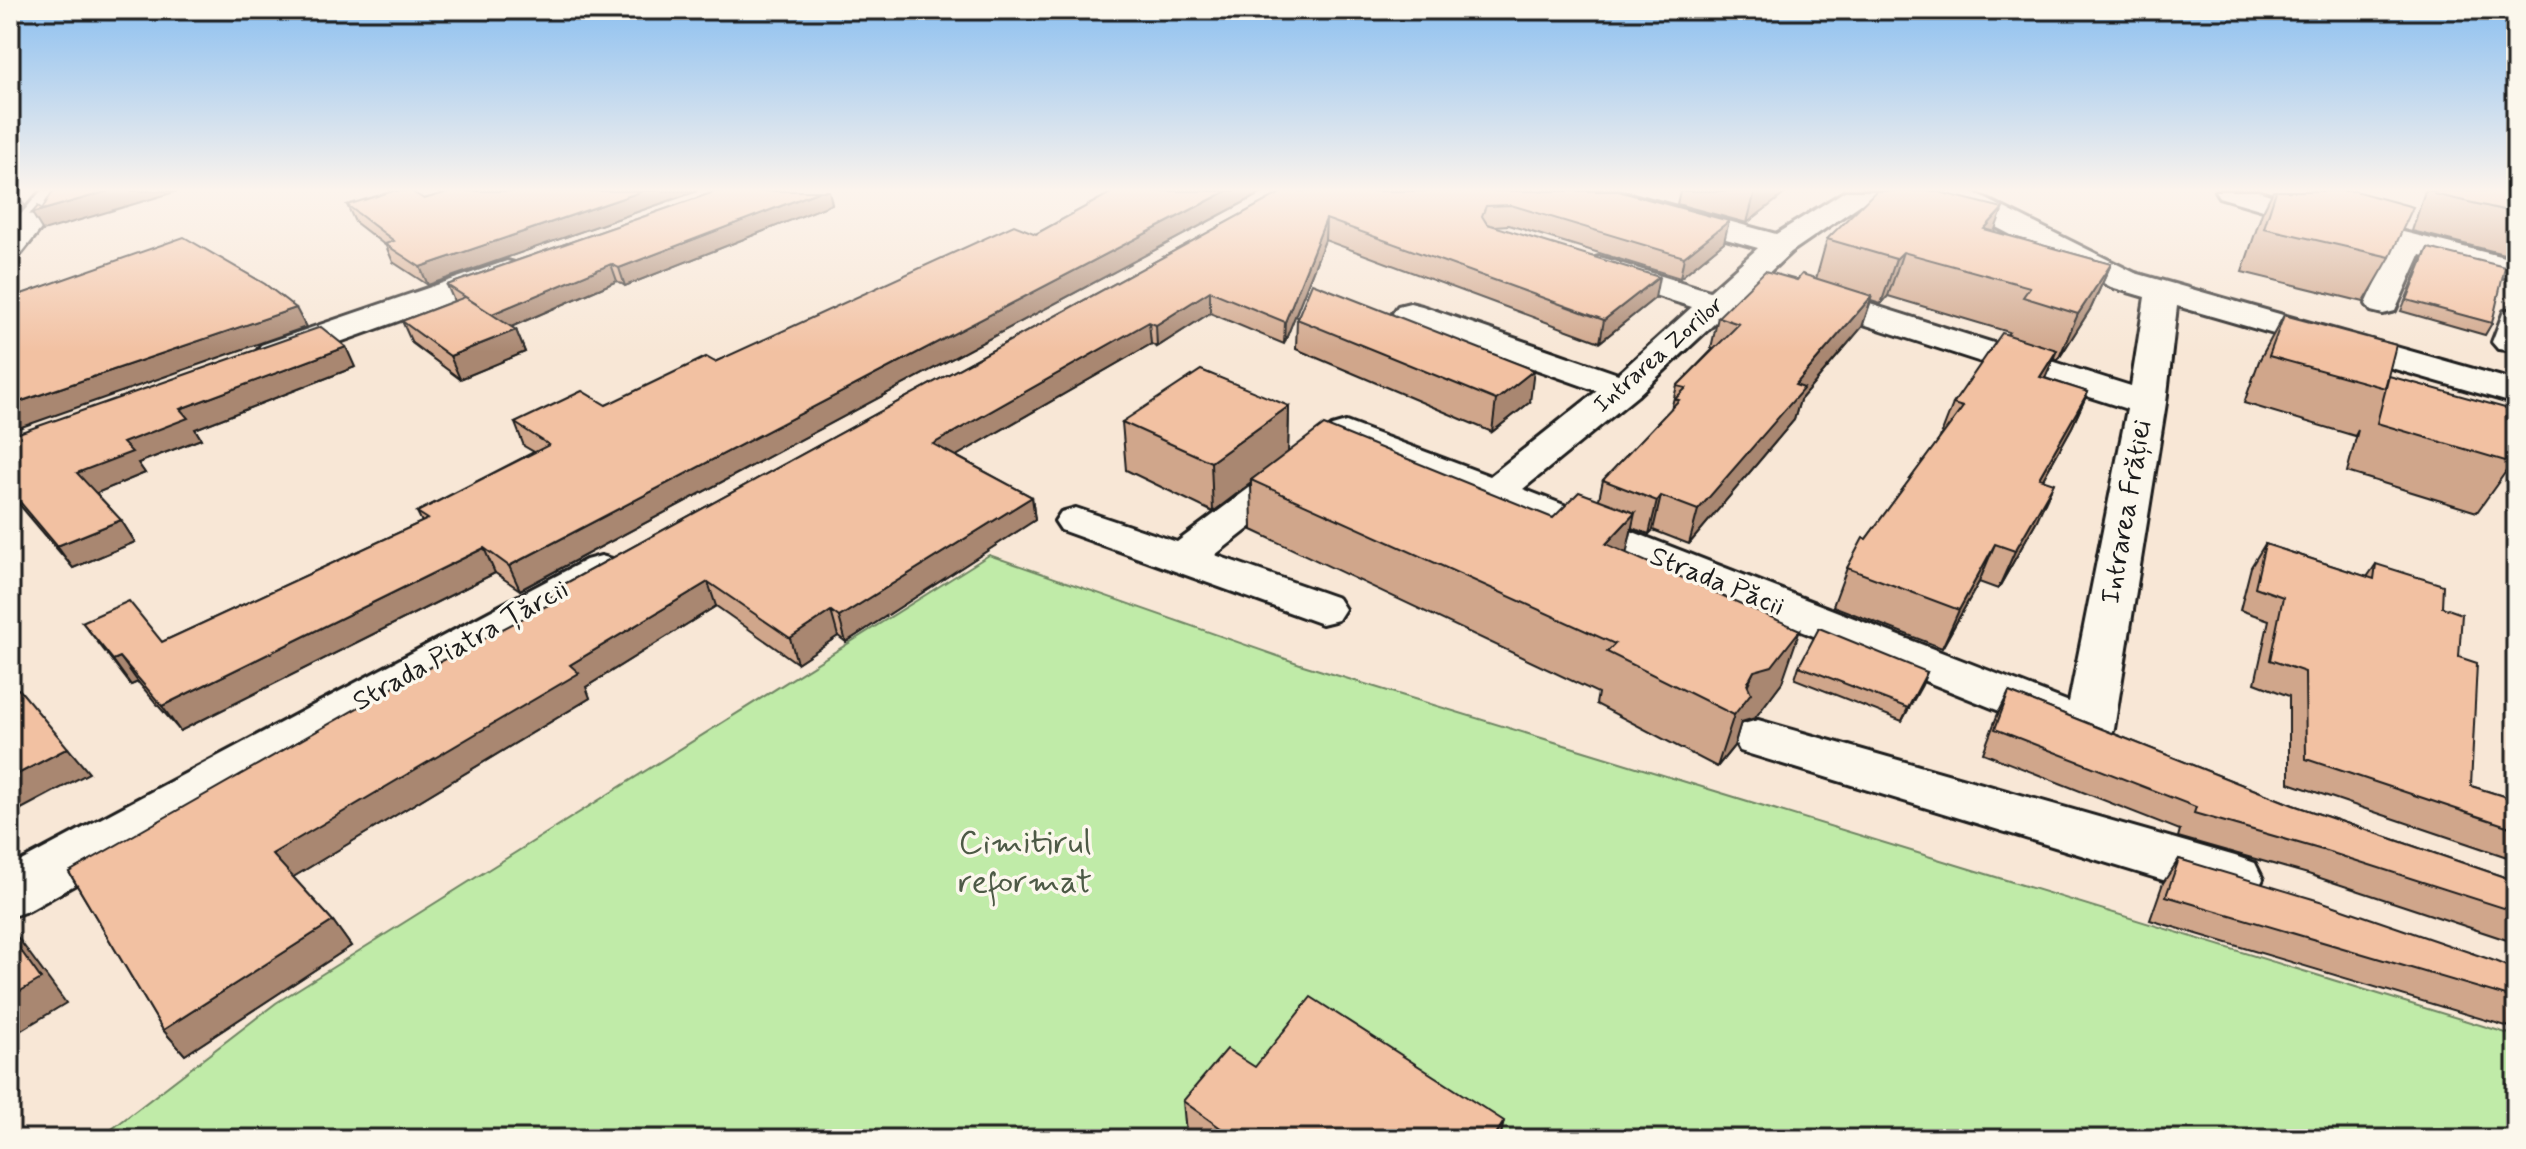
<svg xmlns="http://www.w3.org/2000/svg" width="2526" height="1149" viewBox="0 0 2526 1149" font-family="Mynerve,sans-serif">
<rect width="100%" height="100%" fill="#f8e7d6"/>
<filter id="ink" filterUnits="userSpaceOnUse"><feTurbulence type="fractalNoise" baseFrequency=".0125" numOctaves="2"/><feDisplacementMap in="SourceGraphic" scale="16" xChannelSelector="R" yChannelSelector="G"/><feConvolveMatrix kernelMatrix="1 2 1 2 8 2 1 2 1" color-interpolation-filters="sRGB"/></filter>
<g filter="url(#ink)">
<!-- green -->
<polygon fill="#c0eba8" stroke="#6e8462" stroke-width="2" points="989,555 1303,665 2516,1036 2516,1139 99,1139 276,1003"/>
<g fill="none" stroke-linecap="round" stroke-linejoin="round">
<defs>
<g id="minor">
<polygon points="41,191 71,191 21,254 10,256 10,227"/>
<polygon points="1572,191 1618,191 1776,234 1845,191 1880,191 1791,252 1637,396 1523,489 2069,702 2127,409 1798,303 1793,296 1798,289 1810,286 1822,289 2131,386 2145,297 2111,287 1938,197 1934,191 1970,191 2135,273 2516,381 2516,404 2177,306 2166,403 2114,729 2107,742 2089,747 1350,449 1215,555 1338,598 1345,609 1338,620 1322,624 1061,530 1055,521 1061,512 1076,508 1177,542 1332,426 1346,422 1490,476 1597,391 1398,320 1393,313 1398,306 1410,303 1422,306 1618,374 1692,307 1588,274 1583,267 1588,260 1599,257 1610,260 1710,291 1758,248 1576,197"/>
<polygon points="2215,191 2258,191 2331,214 2516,260 2516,280 2420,255 2395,311 2383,314 2371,311 2366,304 2392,248 2219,197"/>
<polygon points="507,261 518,264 523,271 518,278 287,361 274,364 261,361 256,353 261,345"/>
<polygon points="2516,308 2516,351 2498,349 2492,342 2504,311"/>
<polygon points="601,556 616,560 623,570 616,580 30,910 10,917 10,867 586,560"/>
<polygon points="1758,720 2235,856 2255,863 2263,879 2255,895 2235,902 1740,751 1733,738 1740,725"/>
</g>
</defs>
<!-- minor casing -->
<use href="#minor" stroke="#1c1c1c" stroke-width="6"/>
<!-- minor -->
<use href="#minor" fill="#fbf7ec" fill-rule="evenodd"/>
</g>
<!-- wall -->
<g fill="#d0a68b" stroke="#1c1c1c" stroke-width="2">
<polygon points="452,191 697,191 428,285 393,262 386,246 355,222 347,205 424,199"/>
<polygon points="717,191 829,191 832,204 625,286 617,281 511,327 516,330 525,352 460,379 412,343 402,321 454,301 447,285"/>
<polygon points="1114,191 1265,191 520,590 495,573 180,731 138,682 131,685 82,622 162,642 422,522 417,512 534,452 524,446 515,423 606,405 1036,234"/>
<polygon points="1284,191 1618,191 1724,242 1680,278 1509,225 1493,226 1655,298 1600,342 1325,240 1284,344 1210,313 1157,347 1151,344 956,456 1032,497 1035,520 846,642 838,636 797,663 716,606 586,687 590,698 293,877 333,921 351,946 185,1055 163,1030 69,872 552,603 548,593"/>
<polygon points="1680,191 1788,191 1747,223 1677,204"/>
<polygon points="2273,191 2355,191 2390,257 2364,302 2242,272 2262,213"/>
<polygon points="2425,191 2516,191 2516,234 2504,254 2412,231"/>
<polygon points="1994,232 2111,264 2091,308 2058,360 2054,358 2045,378 2088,392 2072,427 2043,479 2037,520 1998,589 1979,582 1942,648 1833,606 1847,568 1866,539 1939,440 1953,404 2009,332 1888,296 1881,304 1871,301 1862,327 1800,400 1794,420 1689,544 1653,530 1649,534 1632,528 1626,553 1782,682 1755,718 1741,722 1734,746 1717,767 1596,704 1598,693 1252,530 1251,483 1213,512 1126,470 1122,422 1289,406 1288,452 1553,518 1599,499 1603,480 1671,409 1677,386 1713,349 1711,348 1718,317 1797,280 1816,279 1827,239"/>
<polygon points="2428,248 2492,323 2485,335 2401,311 2422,259"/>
<polygon points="2284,315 2386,381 2389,376 2512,463 2477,512 2347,472 2358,430 2355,436 2244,403 2259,361"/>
<polygon points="1297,319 1530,402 1492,432 1296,349"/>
<polygon points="355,367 195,429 201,439 138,463 145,473 96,493 121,520 135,542 73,568 18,503 10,506 10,436"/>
<polygon points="2265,544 2367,577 2376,564 2442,607 2459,657 2471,786 2516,800 2516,860 2289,783 2289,696 2255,683 2269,620 2240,610 2251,567"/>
<polygon points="1799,666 1927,672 1902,721 1795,679"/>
<polygon points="2009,692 2293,805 2516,881 2516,943 2308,874 2178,837 2180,830 1983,753 1997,716"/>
<polygon points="2179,859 2516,970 2516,1029 2150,920 2163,883"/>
<polygon points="1255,1067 1500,1139 1192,1139 1186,1134 1183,1101"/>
</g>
<!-- shaded-wall -->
<g fill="#a98771" stroke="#1c1c1c" stroke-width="2">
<polygon points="10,191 15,191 25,206 10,222"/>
<polygon points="109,191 178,191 43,231 32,213"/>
<polygon points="643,191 697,191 428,285 420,267"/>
<polygon points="820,191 829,191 832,204 625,286 619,268"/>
<polygon points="1227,191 1265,191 520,590 509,566"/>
<polygon points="1755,191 1788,191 1747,223"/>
<polygon points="2003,208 1987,251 1984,229"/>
<polygon points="1326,219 1325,240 1284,344 1285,322"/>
<polygon points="1729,221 1724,242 1680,278 1684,257"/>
<polygon points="1903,252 1888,296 1881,304 1896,259"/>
<polygon points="611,264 617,281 499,332 491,314"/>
<polygon points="2111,264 2091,308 2058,360 2078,314"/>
<polygon points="1659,277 1655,298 1600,342 1604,320"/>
<polygon points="1210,291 1210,313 1157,347 1156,325"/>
<polygon points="1872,296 1862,327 1800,400 1794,420 1689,544 1698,510 1795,385"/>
<polygon points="296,308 306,327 10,431 10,405"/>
<polygon points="1149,322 1151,344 937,467 933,444"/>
<polygon points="516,330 525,352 460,379 450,356"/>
<polygon points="346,347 355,367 195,429 201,439 138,463 145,473 92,495 77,473 123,443 180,409"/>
<polygon points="2057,350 2042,385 2040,377"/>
<polygon points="1534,370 1530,402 1492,432 1496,400"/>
<polygon points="2088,392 2072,427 2023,515 2039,478"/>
<polygon points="1289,406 1288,455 1251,480 1251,483 1213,512 1211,462"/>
<polygon points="2054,483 2037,520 1998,589 2015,551"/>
<polygon points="10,492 18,503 10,506"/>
<polygon points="1661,496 1653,530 1649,534 1657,501"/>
<polygon points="1032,497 1035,520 846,642 839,617"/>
<polygon points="1635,513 1624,564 1606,544"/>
<polygon points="121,520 135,542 73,568 57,546"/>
<polygon points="1995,544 1979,582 1942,648 1959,610"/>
<polygon points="484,548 495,573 180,731 162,706"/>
<polygon points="708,582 716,606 586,687 590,698 290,879 272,854 570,665"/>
<polygon points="831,611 838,636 797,663 790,638"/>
<polygon points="1800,630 1782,682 1755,718 1741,722 1734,746 1717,767 1734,715 1754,671"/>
<polygon points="120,657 138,682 131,685 113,660"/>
<polygon points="1927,672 1922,685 1902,721 1908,708"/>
<polygon points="68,748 89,773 10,815 10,778"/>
<polygon points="333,921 351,946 185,1055 163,1030"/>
<polygon points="10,929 18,938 66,1003 10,1037"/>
<polygon points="1504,1121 1500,1139 1493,1139"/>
</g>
<!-- building -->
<g fill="#f2c1a2" stroke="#1c1c1c" stroke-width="2">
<polygon points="53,191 109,191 32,213 38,206 42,209"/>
<polygon points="393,191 411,191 424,199 452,191 643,191 420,267 385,244 394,241 347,205"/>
<polygon points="717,191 820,191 619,268 611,264 492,314 447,285"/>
<polygon points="1114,191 1227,191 509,566 484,548 162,706 120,657 113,660 82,622 129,601 162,642 428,519 417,512 549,445 515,423 582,391 606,405 706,357 715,362 1014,225 1036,234"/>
<polygon points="1284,191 1618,191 1729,221 1684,257 1511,205 1486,206 1482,216 1487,224 1659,277 1604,320 1326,219 1285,322 1210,291 1156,325 1149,322 933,444 1032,497 839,617 831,611 790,638 708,582 570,665 579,673 272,854 333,921 163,1030 69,872 419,673 558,600 548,593"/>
<polygon points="1876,191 1935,191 2003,208 1984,229 2111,264 2078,314 2023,297 2030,287 1903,252 1896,259 1827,239"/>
<polygon points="2276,191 2355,191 2413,207 2390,257 2264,228"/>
<polygon points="2435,191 2516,191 2516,213 2434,194"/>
<polygon points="184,237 265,284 296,308 10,405 10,298"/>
<polygon points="2428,248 2505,267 2492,323 2407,300"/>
<polygon points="1765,271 1797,280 1802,274 1872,296 1795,385 1804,388 1698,510 1661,496 1657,501 1603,480 1679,400 1675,399 1686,388 1677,386 1739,324 1718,317"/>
<polygon points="1312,283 1534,370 1496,400 1297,319"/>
<polygon points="465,297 516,330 450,356 402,321"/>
<polygon points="2284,315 2396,345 2385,388 2269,356"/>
<polygon points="321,327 346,347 180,409 188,418 123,443 132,452 77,473 121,520 57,546 10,490 10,436"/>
<polygon points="2002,333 2057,350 2040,377 2088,392 2039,478 2054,483 2015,551 1995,544 1959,610 1847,568 1863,538 1866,539 1963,407 1953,404"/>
<polygon points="1201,370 1289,406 1211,462 1122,422"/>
<polygon points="2389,376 2516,411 2516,428 2512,463 2377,423"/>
<polygon points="1324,425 1553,518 1579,492 1635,513 1606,544 1800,630 1772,666 1754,671 1747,684 1751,693 1734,715 1607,652 1615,644 1251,480"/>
<polygon points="2265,544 2374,579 2376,564 2443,585 2442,607 2462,614 2459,657 2477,663 2471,786 2516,800 2516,829 2306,759 2305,672 2270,660 2283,597 2255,587"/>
<polygon points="1819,628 1927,672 1908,708 1799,666"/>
<polygon points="19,689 68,748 10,778 10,693"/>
<polygon points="2009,692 2293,805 2516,881 2516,912 2326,851 2194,813 2196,807 1995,729"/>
<polygon points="2179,859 2323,902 2492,960 2516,970 2516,999 2166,896"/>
<polygon points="10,935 41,979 10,997"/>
<polygon points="1311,997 1504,1121 1493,1139 1236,1139 1183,1101 1227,1049 1255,1067"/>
</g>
</g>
<!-- sky -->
<linearGradient id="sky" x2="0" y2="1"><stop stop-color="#8bbff0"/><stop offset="0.54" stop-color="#fcf4ed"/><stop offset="1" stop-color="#fcf4ed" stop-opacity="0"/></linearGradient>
<rect width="2526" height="352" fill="url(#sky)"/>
<g text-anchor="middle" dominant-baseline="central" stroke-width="7" stroke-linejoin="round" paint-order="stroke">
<!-- far-street labels -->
<g font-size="24" fill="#1c1c1c" stroke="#fbf7ec">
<text transform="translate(1659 355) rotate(-41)">Intrarea Zorilor</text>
</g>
<!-- street labels -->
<g font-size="28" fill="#1c1c1c" stroke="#fbf7ec">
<text transform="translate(2127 512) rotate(-80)">Intrarea Frăției</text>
<text transform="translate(1717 582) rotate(22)">Strada Păcii</text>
<text transform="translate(461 646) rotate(-29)">Strada Piatra Țărcii</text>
</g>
<!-- near-park labels -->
<g font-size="34" fill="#4d5a46" stroke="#fbf7ec">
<text x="1025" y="843">Cimitirul<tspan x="1025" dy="39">reformat</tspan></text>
</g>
</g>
<!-- margin -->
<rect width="2526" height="1149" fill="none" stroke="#fbf7ec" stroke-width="40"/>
<rect x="20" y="20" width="2486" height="1109" fill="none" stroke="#1c1c1c" stroke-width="3" filter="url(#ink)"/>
</svg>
